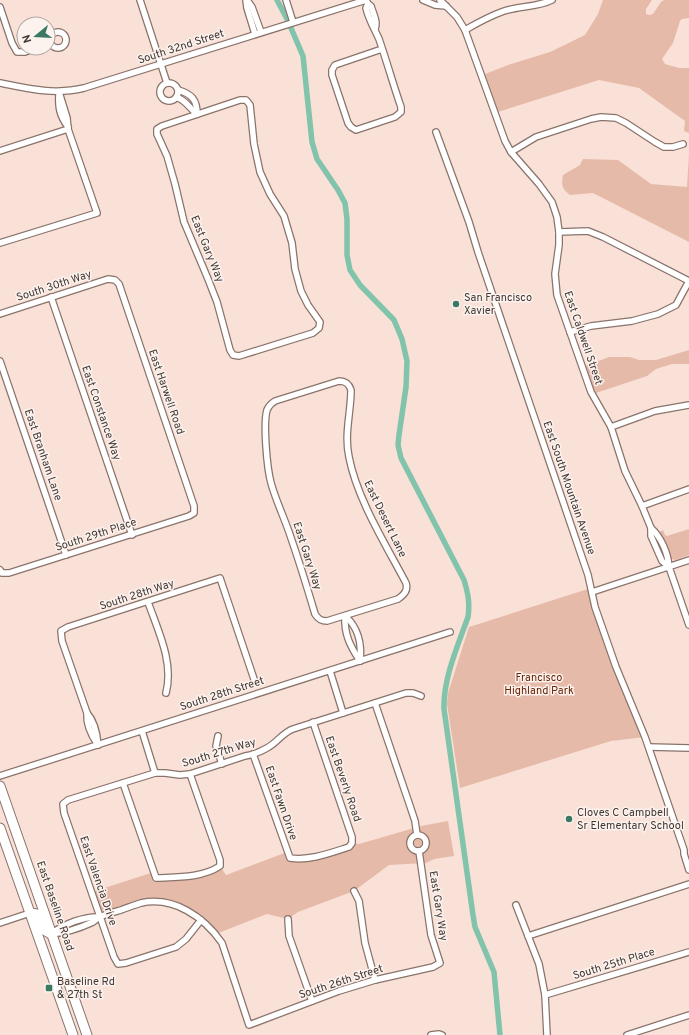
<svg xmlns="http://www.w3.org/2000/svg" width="689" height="1035" viewBox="0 0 689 1035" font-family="Overpass,sans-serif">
<rect width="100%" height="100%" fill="#fae1d7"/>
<!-- green -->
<g fill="#e6baa9">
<polygon points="603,0 652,0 646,9 646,14 649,15 653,14 661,2 664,0 689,0 689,18 682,19 680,21 673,43 662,59 665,64 679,68 689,68 689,133 684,131 685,121 639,88 599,80 498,112 485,74 508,65 550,52 585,35 598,14"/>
<path d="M689,154v88l-96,-49 -23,2c-8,-6 -9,-10 -7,-20l17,-10 3,-6 35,1 33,24 36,3z"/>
<polygon points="689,350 689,364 672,364 656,369 647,376 596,393 586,372 585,366 609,357 630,357 639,360 656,360"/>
<polygon points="689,529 689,555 676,560 671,559 659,532 663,530 665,535 667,536"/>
<polygon points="591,588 595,607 645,737 611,741 460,788 447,704 448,693 469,627"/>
<polygon points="448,821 454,856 434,859 426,863 389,865 354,891 298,912 288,919 267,914 216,934 180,907 150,902 100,917 92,892 154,872 157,878 185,877 220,866 226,875 287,852 290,858 318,857 352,843 359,844 421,826"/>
</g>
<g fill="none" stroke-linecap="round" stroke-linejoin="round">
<!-- canal -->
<g stroke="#82c3ac" stroke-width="5.5">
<polyline points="277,0 287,19"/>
<path d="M291,28l12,28 9,86 5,17 21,31 7,13 2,16v36l3,15 10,15 34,35 8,19 5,22 -1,26 -7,48 -1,10 3,13 63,122c4,13 6,23 4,37 -10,28 -25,62 -24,92l29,206 2,12 19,45 6,63"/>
</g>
<defs>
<g id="street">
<polyline points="140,0 167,83"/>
<polyline points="246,0 247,8 255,34"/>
<polyline points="247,0 252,7 261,32"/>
<polyline points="286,0 293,22"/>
<polyline points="423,0 435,5 446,6"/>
<polyline points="440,0 457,17 465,30 505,141 511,152 539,184 552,202 557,217 559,232 559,245 555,274 557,295 591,392 611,427 625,471 642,506 651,528 651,536 662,561 669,567"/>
<path d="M367,2l1,2 3,2c2,7 7,16 4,23"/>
<path d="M368,4l-2,4c3,12 8,20 13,31 8,23 14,45 22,68v5l-6,5 -39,13 -5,-3 -3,-4 -16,-48v-5l3,-5 47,-16"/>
<polyline points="0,7 12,43 17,52 25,52 35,48"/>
<path d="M465,30c12,-7 25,-14 39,-19 16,-5 34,-4 48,-11"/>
<circle cx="58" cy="40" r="8"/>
<path d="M0,83c29,6 55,12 84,5l282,-88"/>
<circle cx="169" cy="92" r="9"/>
<path d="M178,90c14,4 19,10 19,24"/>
<path d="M59,94c-1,14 1,22 9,33"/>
<path d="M176,97c10,3 13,11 21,17"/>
<polygon points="240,100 246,100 250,105 254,144 260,172 270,194 284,216 292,243 295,269 301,291 308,305 320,322 319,328 313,333 239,356 233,355 230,350 217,302 208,279 184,222 175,184 167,156 157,134 157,129 162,126"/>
<polyline points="436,132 469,222 478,252 588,575 595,607 616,667 645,737 684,850 684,854 689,870"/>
<polyline points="0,151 68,129"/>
<polyline points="511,152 536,137 591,119 601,117 616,118 626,123 655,142 664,147 673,147 683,144"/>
<polyline points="559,232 588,231 603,237 689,281 676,305 658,314 632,321 591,326 570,332"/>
<polyline points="0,243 97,213 68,129 67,118 59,92"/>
<polyline points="51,297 132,535"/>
<polyline points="0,314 108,279 115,280 119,284 194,506 194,513 189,516 9,573 2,573 0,570"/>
<polyline points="0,361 66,555"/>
<path d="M339,381c7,0 10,3 12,9 0,22 -7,44 -2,67 8,42 37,88 57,126 2,7 -1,11 -8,16l-71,22c-6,0 -9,-2 -12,-7 -8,-27 -16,-53 -25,-79 -6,-18 -14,-34 -19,-52 -4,-15 -8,-59 -4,-73 2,-5 5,-7 8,-9z"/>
<polyline points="611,427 655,411 689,405"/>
<polyline points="642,506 689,489"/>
<path d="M651,528c10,9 17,25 18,39l20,58"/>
<polyline points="592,592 689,560"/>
<path d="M148,602c10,29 26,60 18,91"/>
<path d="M345,616c13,11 17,28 15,45"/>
<path d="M345,616c-1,18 5,30 15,45"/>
<polyline points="330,671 343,713"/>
<polyline points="375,703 410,806 415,821 417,835"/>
<path d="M87,713c-1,12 4,22 11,32"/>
<polyline points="142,731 155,773"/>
<polyline points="218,736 216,746 222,764"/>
<path d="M98,745c-1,-12 -3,-23 -11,-32l-25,-72 -1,-10 7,-4 152,-49 35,104"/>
<polyline points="649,747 689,748"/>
<path d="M253,754l37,104c20,3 40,-5 59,-11l3,-4v-6l-39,-115"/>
<polyline points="0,776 450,632"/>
<path d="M123,783l33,95c21,-1 46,0 64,-12v-6l-30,-86"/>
<circle cx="418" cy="843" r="8"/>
<polyline points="354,891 359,901 365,943 375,980"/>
<polyline points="516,905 539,964 545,995 547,1035"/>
<polyline points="288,919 289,936 312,1001"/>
<path d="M201,920l-15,19 -10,8 -50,16 -8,1 -4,-7 -50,-144 -1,-9 5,-4 87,-27h10l15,2 10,-1 55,-18c7,-1 15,-4 22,-8 10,-5 15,-15 26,-19l113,-36h7l8,3"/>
<polyline points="0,923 30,913"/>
<path d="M51,934c14,-1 29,-6 42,-12 2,-1 4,-4 7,-5 6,-3 14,-5 21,-7 6,-2 13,-5 20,-7 33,-7 63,14 81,40l27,82 90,-34 36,-11 58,-13 7,-4 -9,-28 -12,-84"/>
<path d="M51,934c13,-10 33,-18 49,-17"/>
<polyline points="528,936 689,884"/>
<polyline points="545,995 689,952"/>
<polyline points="431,1035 439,1034 442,1035"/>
<polyline points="627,1035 689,1015"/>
</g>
<g id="primary">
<polyline points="0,786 87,1035"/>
<polyline points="0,828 73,1035"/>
<polyline points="30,913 37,914 44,930 51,934"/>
</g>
</defs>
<!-- street casing -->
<use href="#street" stroke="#89736b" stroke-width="8"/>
<!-- primary casing -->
<use href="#primary" stroke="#89736b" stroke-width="11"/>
<!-- street -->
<use href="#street" stroke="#fff" stroke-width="5.5"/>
<!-- primary -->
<use href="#primary" stroke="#fff" stroke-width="9"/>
</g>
<!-- markers -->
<g fill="#3b7965" stroke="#fcf2ee" stroke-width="1.5">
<circle cx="456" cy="304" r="4"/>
<circle cx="569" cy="819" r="4"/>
<rect x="45" y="984" width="8" height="8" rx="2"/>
</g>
<g text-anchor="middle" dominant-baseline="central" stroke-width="3" stroke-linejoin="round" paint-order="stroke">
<!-- street labels -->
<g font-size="11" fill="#403632" stroke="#fcf2ee">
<text transform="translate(181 47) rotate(-18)">South 32nd Street</text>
<text transform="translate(207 249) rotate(68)">East Gary Way</text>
<text transform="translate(54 286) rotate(-18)">South 30th Way</text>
<text transform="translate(583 338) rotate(71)">East Caldwell Street</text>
<text transform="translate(166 392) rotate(71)">East Harwell Road</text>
<text transform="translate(101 413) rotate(71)">East Constance Way</text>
<text transform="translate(43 455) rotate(71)">East Branham Lane</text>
<text transform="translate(569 488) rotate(71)">East South Mountain Avenue</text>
<text transform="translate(385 519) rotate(64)">East Desert Lane</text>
<text transform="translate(96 535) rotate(-18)">South 29th Place</text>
<text transform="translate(307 556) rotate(72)">East Gary Way</text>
<text transform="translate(137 595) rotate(-18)">South 28th Way</text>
<text transform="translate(222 694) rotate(-18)">South 28th Street</text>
<text transform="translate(219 753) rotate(-17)">South 27th Way</text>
<text transform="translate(343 779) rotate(71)">East Beverly Road</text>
<text transform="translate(281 803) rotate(71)">East Fawn Drive</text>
<text transform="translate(98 881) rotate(71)">East Valencia Drive</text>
<text transform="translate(55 906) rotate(71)">East Baseline Road</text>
<text transform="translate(438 906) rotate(81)">East Gary Way</text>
<text transform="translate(614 964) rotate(-17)">South 25th Place</text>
<text transform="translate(341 982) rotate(-18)">South 26th Street</text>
</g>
<!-- poi labels -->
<g font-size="11" fill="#403632" stroke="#fcf2ee" text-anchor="start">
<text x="464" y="298">San Francisco<tspan x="464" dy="13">Xavier</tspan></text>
<text x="577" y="813">Cloves C Campbell<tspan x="577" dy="13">Sr Elementary School</tspan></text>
<text x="57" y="982">Baseline Rd<tspan x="57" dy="13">&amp; 27th St</tspan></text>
</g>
<!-- park labels -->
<g font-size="11" fill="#682506" stroke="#fcf2ee">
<text x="539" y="678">Francisco<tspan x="539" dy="13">Highland Park</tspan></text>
</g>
</g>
<!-- north arrow -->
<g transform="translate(36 36) rotate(252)"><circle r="19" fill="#fcf2ee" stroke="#b1a7a3"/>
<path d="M0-3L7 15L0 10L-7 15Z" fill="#3b7965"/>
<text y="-6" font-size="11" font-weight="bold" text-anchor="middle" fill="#403632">N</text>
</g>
</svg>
